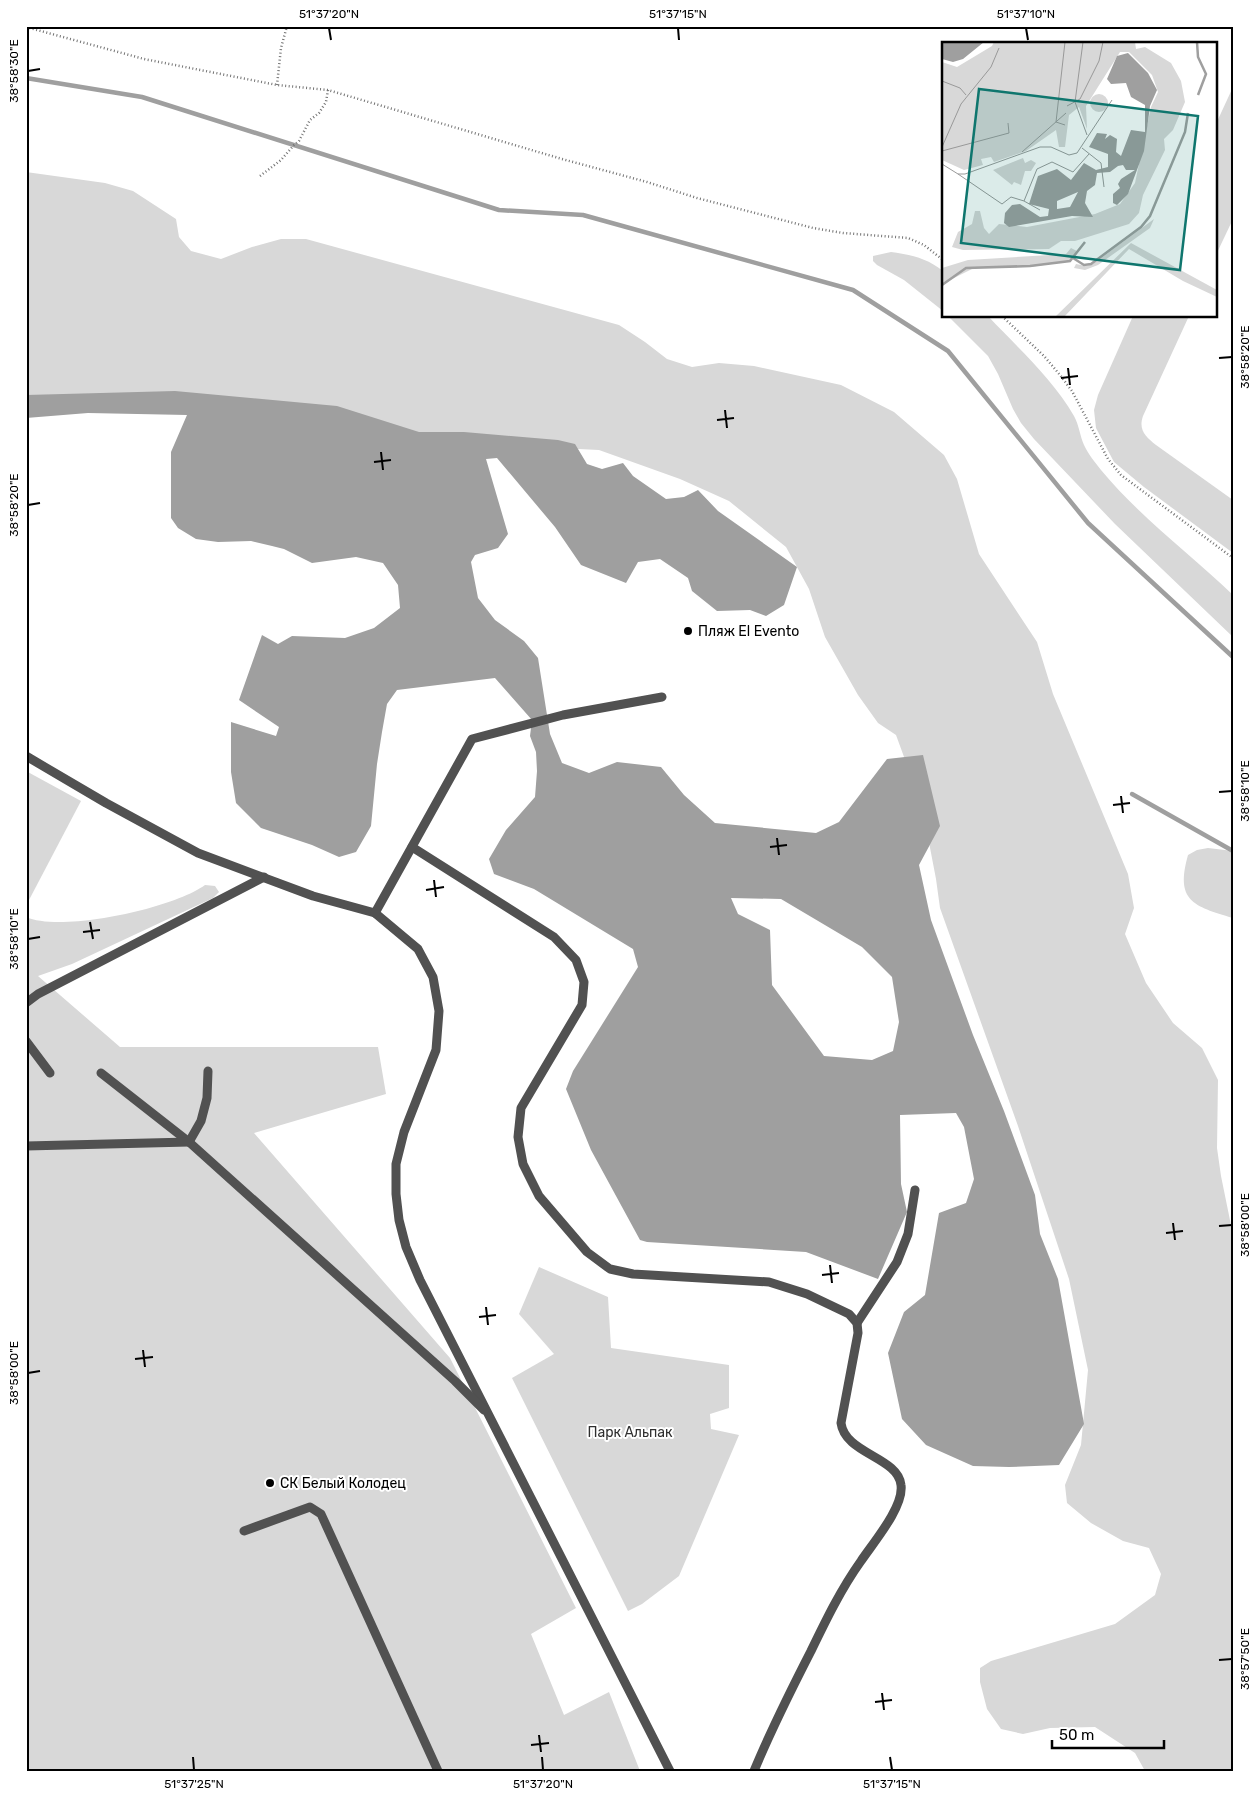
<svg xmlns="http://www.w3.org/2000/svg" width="1259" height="1797" viewBox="0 0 1259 1797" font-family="Rubik,sans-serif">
<rect width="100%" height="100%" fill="#fff"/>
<!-- green -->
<g fill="#d8d8d8">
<polygon points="1233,87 1233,219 1215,257 1215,126"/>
<polygon points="26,172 105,183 133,191 176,219 179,237 191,251 221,259 252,247 281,239 306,239 619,325 645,342 667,359 692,367 719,363 754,366 841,385 894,412 944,455 957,479 979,554 1037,642 1053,694 1128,874 1134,908 1125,934 1146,983 1173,1023 1202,1048 1218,1080 1217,1148 1221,1176 1233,1235 1233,1771 1145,1771 1135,1753 1095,1727 1050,1728 1023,1734 1001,1729 987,1709 980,1682 980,1668 991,1661 1115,1624 1155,1595 1161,1574 1149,1548 1123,1541 1091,1523 1067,1503 1065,1485 1081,1445 1088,1370 1069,1279 1018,1126 940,908 936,879 922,806 896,735 878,723 858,695 825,637 809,589 786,547 729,501 680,479 599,450 460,443 159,404 26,395"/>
<path d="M891,252c20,3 36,6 52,19v40l-39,-31 -27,-15 -4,-4v-5z"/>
<path d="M948,316h40c29,31 65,63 86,100 5,9 6,20 10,29 4,9 11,17 17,25 38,46 89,84 132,125v42l-118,-113 -81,-85 -13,-16 -8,-14 -15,-35 -10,-18z"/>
<path d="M1133,316h56l-46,100c-5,14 3,21 13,29l77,55v53l-89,-66 -30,-25 -18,-34 -2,-18 4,-15z"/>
<polygon points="26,771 81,801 29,900 26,899"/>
<path d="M1208,848l25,3v67c-40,-12 -58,-17 -45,-63l9,-5z"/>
<path d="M205,885l10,1 4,6 -6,6 -141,66 -34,12 82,71h258l8,47 -132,39 196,225 126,250 -45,26 33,81 45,-23 31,79h-614v-854c36,16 148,-9 179,-32z"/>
<polygon points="539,1267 608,1297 611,1348 729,1365 729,1408 710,1414 711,1429 739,1435 679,1576 642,1604 628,1611 512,1378 554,1354 519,1314"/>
</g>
<!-- water -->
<path fill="#9f9f9f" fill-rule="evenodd" d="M175,391l162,15 82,26h45l94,8 17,4 12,20 15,5 21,-6 10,13 33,23 18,-2 14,-7 20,21 79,56 -13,38 -18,11 -16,-6 -33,1 -25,-20 -4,-13 -28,-19 -22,3 -12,21 -45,-18 -26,-38 -58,-69 -11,1 22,75 -10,14 -23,7 -4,7 7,36 17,22 29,21 14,17 12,76 12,29 27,10 28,-11 44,5 23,28 31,28 101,10 23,-11 48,-63 36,-4 17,71 -21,39 12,55 42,115 31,76 31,84 5,39 18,45 26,145 -25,41 -50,2 -36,-1 -47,-21 -24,-26 -14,-66 16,-41 21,-17 14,-82 27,-10 8,-24 -10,-52 -8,-14 -56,2 1,69 6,28 -29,67 -72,-27 -159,-10 -7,-2 -49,-90 -25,-61 7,-18 65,-104 -5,-18 -99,-60 -40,-15 -5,-15 17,-29 29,-33 2,-26 -1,-19 -6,-16 2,-16 -37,-42 -98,12 -10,14 -5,28 -5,32 -6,62 -15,26 -17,5 -27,-12 -51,-17 -25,-25 -5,-31v-50l45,14 3,-9 -40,-27 23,-65 16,9 14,-8 53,2 29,-10 26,-20 -2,-23 -15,-22 -27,-6 -44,6 -28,-14 -12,-3 -21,-5 -33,1 -22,-3 -18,-11 -7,-10v-66l16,-37 -99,-2 -62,5v-23zM731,898l50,1 81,48 30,30 7,45 -6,29 -21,9 -48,-4 -52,-71 -2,-55 -32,-16z"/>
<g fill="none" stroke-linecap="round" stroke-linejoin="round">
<!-- stream -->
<g stroke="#9f9f9f" stroke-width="4.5">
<polyline points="26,78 142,97 499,210 583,215 853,290 948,351 1088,523 1233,657"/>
<polyline points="1132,794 1233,851"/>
</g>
<!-- path -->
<g stroke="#737373" stroke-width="2.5" stroke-dasharray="1 2.5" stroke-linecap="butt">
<polyline points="26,27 144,59 277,85 328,90 562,159 647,182 697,198 813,228 843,233 908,238 924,245 943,260"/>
<polyline points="277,85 281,48 287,26"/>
<polyline points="260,176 281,160 294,145 299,141 310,120 319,113 326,102 328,90"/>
<polyline points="1002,316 1044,356 1060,375 1072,391 1108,459 1121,475 1233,558"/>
</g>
<!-- lane -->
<g stroke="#515151" stroke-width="9">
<polyline points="26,756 106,803 198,853 313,896 375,913 418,949 433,977 439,1011 436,1050 404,1132 396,1164 396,1194 399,1220 406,1247 420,1280 670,1771"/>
<path d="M412,847l142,90 22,23 8,22 -2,23 -61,103 -3,29 5,27 16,32 48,56 23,17 23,5 136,8 38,12 42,20 8,9 1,10 -17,90c4,31 57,34 60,62 3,22 -28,58 -40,76 -20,28 -35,59 -50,90 -20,39 -40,79 -57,120"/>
<polyline points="375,913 472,739 563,715 662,697"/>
<polyline points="26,1003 38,994 264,877"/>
<polyline points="26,1041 50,1073"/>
<polyline points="101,1073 189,1142 455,1381 484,1410"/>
<polyline points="26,1146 189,1142 201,1121 207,1098 208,1071"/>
<polyline points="857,1323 897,1262 908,1234 915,1190"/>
<polyline points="244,1531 310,1507 321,1514 438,1771"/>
</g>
</g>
<!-- ticks -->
<path fill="none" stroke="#000" stroke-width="2" d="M329,28l2,12M678,28l1,12M1026,28l2,12M28,71l12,-2M1219,358l13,-1M1068,368l2,17M1061,378l17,-2M725,410l2,18M717,420l17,-2M381,452l2,18M374,462l17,-2M28,505l12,-2M1219,792l13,-1M1121,796l2,17M1113,805l17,-2M777,838l2,17M770,847l17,-2M434,880l2,17M426,890l18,-3M90,922l3,17M83,932l17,-2M28,939l12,-2M1173,1223l2,17M1219,1226l13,-1M1166,1233l17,-2M830,1265l2,18M822,1275l17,-2M486,1307l2,18M479,1317l17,-2M143,1350l2,17M135,1359l18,-2M28,1373l12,-2M1219,1660l13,-1M882,1693l2,17M875,1702l17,-2M539,1735l2,17M531,1745l18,-2M193,1757l1,13M542,1757l1,13M890,1757l2,13"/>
<!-- markers -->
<g fill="#000" stroke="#fff" stroke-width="2">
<circle cx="688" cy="631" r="5"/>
<circle cx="270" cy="1483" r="5"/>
</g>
<g text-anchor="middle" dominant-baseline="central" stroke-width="4" stroke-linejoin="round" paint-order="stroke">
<!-- poi labels -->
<g font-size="14" fill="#000" stroke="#fff" text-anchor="start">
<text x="698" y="631">Пляж El Evento</text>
<text x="280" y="1483">СК Белый Колодец</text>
</g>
<!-- park labels -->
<g font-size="14" fill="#2f2f2f" stroke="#fff">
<text x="630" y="1432">Парк Альпак</text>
</g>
</g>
<!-- overview -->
<g transform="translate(942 42)">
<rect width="275" height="275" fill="#fff"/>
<path d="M52,0h141l1,7 9,-2 26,16 10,18 4,21 -12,28 -9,9 1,11 -22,45 -4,18 -10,11 -54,17h-14l-12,8 -86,1 -11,-3 6,-15 14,-8 3,-13h5l4,17 5,6 10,-10 28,3 68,-13 25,-10 15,-21 16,-76 7,-15 -6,-17 -23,-23h-9l-34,54 1,23 -8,-22 -10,8 -4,32h-6l-3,-17 -30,21 -32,11 -3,-5 -10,2 2,6 -19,5 -22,-10v-98l15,5 35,-21zM148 61a9 9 0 1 1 18 0a9 9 0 1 1-18 0ZM81,116l2,5 6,-3 5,3 -5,8h-6l-4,14 -7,-3 -2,3 -19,-15zM212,177l-4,9 -52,37 -13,5 -11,-2 2,-4 10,2 7,-2zM189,201l86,47v7l-34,-16 -54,-32 -65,68h-9zM129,206l6,3 -6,10 -41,6 -56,1 -32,16v-16l26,-8 98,-6z" fill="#d8d8d8"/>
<path d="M0,0h42l-21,17 -10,3 -11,-3zM186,11l20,20 9,17 -7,16 -6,45 -16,43 -11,11 -4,-2v-9l7,-6 -2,-4 3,-5 14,-9h-9l-3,-5 -5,1 -8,6 -13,1 -2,12 -8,6 -2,12 8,14 -21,-1 -63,11 -5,-4 1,-10 7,-8 8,-1 20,13 8,-1 1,-7 -20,-5 9,-28 19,-7 14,11 13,-17 12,7 12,-3v-13l-19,-7 8,-14 10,1 -2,5 5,-4 7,4 -1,13 5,4 10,-26 14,2v-27l-14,-8 -5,-14 -15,1 -4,-5 10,-23zM136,150l-8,15 -13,2v-8z" fill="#9f9f9f" fill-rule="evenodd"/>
<path fill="none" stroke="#9f9f9f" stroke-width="2.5" d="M255,0l1,15 8,17 -8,21M131,216l11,7 7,-1 50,-37 9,-11 35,-84 3,-19M0,243l24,-17 64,-2 40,-5 15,-19"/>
<path fill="none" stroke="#999" stroke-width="1" d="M141,0l-8,60 12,33M0,39l18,7 6,7M125,64l13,-7 19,-38 4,-19M123,83l-9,-3 9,-80M0,105l19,-43 30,-37 8,-19M140,106l19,15 3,24M0,109l67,-18 -1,-10M80,110l44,-39M0,122l16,10h7l75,-27h11l18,8 8,-2 35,-53M16,132l44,30 9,-7 13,4 13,-32 15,-7 21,10 16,-18M82,159l16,9"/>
<path fill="#0f766e" fill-opacity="0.15" stroke="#0f766e" stroke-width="2.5" d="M37,47l219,27 -18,154 -219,-27z"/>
<rect width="275" height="275" fill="none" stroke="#000" stroke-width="2.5"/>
</g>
<!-- border -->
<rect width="1259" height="1797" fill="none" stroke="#ffffff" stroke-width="55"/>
<!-- scale -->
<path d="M1052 1740v8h112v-8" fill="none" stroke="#000000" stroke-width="2.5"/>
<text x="1059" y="1740" font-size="15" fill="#000000" stroke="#ffffff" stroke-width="4" paint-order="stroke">50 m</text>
<rect x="28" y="28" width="1204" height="1742" fill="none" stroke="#000" stroke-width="2"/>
<g font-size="12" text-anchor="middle" fill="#000">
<text x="329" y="18">51°37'20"N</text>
<text x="678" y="18">51°37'15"N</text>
<text x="1026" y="18">51°37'10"N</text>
<text transform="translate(14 71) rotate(-90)" y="4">38°58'30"E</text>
<text transform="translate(1245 357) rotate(-90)" y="4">38°58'20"E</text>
<text transform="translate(14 505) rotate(-90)" y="4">38°58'20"E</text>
<text transform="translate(1245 791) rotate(-90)" y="4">38°58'10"E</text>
<text transform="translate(14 939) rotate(-90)" y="4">38°58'10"E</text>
<text transform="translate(1245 1225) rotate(-90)" y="4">38°58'00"E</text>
<text transform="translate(14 1373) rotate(-90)" y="4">38°58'00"E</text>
<text transform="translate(1245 1659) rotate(-90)" y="4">38°57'50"E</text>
<text x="194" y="1788">51°37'25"N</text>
<text x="543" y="1788">51°37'20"N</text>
<text x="892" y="1788">51°37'15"N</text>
</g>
</svg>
